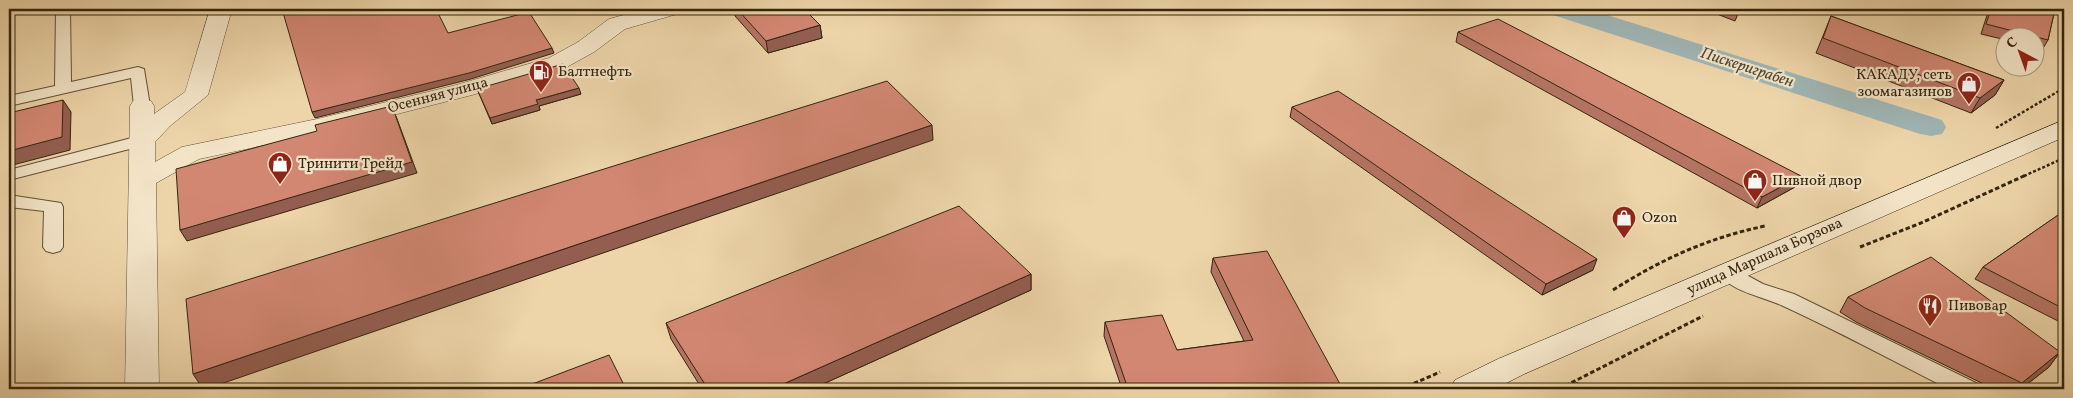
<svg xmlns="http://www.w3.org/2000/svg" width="2073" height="398" viewBox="0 0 2073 398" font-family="Vollkorn,serif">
<rect width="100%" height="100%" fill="#edd5a9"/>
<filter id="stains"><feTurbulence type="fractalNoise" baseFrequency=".004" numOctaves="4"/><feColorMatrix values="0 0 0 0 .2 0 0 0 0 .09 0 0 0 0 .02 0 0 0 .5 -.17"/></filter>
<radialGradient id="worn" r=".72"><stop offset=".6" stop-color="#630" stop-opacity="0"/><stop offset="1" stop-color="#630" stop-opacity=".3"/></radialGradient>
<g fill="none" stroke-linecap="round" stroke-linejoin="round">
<!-- canal -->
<polygon fill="#9fb5b4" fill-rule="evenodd" points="1549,9 1588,9 1942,120 1946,127 1942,134 1931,136 1920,134 1553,15"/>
<defs>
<g id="lane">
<polygon points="56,9 70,9 71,82 138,67 144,69 150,106 148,110 136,110 134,106 131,78 9,106 9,96 55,86"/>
<polygon points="143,135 149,136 152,140 149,144 9,180 9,170"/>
<polygon points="9,195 61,203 63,207 63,247 60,251 53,253 46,251 43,247 44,211 9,207"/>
<path d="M1728,265l35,19 31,10 182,89 3,6h-30c-56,-28 -111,-58 -168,-84 -20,-9 -50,-13 -63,-33l3,-5z"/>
</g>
<polygon id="street" points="210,9 232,9 208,95 170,126 155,142 155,162 182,147 317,119 456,85 549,58 578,42 609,19 646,9 680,9 677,14 625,29 594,52 565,68 472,95 326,132 199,159 156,183 159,389 125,389 130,106 133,101 142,99 151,101 154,106 154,114 185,92"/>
<polygon id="secondary" points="2064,120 2064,137 1522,375 1495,389 1450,389 1455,380 1498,359"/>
</defs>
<!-- lane casing -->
<use href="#lane" stroke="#625035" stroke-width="2"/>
<!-- street casing -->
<use href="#street" stroke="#625035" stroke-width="1"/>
<!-- secondary casing -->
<use href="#secondary" stroke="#34240e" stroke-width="1"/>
<!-- path-far1 -->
<g stroke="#34240e" stroke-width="2.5" stroke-dasharray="3 2" stroke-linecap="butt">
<polyline points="1996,128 2064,88"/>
<polyline points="2024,176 2064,158"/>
</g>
<!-- path -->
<g stroke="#34240e" stroke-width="3" stroke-dasharray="4.5 2.5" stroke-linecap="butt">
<polyline points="1860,247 1921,223 2026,175"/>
<path d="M1613,290c49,-31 95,-52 152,-64"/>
<polyline points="1576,383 1587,389"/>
<polyline points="1401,389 1440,372"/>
<polyline points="1559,389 1703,316"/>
</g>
<!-- lane -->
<use href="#lane" fill="#f3e4c7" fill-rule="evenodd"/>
<!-- street -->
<use href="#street" fill="#f3e4c7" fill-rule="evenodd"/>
<!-- secondary -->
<use href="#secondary" fill="#f3e4c7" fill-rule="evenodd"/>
</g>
<!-- wall -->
<g fill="#b57463" stroke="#34240e">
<polygon points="733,9 804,9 820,25 822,38 768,53 735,16"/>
<polygon points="916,9 941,9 924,14"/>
<polygon points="1704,9 1740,9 1735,21"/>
<polygon points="1989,9 2055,9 2048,40 2042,50 2036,48 2036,38 2006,38 2006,40 1981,34"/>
<polygon points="1831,16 2004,80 1995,95 1971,113 1816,53 1825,31"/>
<polygon points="1458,32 1801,176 1795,187 1757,208 1456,42"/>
<polygon points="477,89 581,94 539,106 540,110 492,124"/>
<polygon points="1292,107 1593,270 1542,295 1290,117"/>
<polygon points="2064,211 2064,324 1975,279 1983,267"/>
<polygon points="1213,258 1340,384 1339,389 1122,389 1104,336 1105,322 1177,350 1244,341 1211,272"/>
<polygon points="1031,274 1031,290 812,389 702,389 671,339 666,323"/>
<polygon points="1848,297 2060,352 2049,367 2021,389 1994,389 1856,322 1840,312"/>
</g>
<!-- shaded-wall -->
<g fill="#935e50" stroke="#34240e">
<polygon points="923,9 941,9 924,14"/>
<polygon points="820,25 822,38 768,53 766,41"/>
<polygon points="552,48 554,53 471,79 315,118 312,112"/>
<polygon points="2004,80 1995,95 1971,113 1980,98"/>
<polygon points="579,88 581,94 539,106 540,110 492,124 490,118 536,100"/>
<polygon points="63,100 71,112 70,150 9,166 9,151"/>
<polygon points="396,116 417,173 187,241 180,230"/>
<polygon points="932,125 933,140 206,389 203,389 193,374"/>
<polygon points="1801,176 1795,187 1757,208 1762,197"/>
<polygon points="1597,259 1593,270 1542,295 1546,284"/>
<polygon points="1031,274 1031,290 812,389 772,389"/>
<polygon points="2060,352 2049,367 2021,389 2017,389 2022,383"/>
</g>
<!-- building -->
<g fill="#d28773" stroke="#34240e">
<polygon points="282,9 436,9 448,33 529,12 552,48 469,73 312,112"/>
<polygon points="737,9 804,9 820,25 766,41"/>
<polygon points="1991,9 2055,9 2048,40 1986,24"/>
<polygon points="1831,16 2004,80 1980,98 1823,38"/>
<polygon points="1498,19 1801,176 1762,197 1458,32"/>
<polygon points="563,64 579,88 536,100 538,104 490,118 477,89"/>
<polygon points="887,81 932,125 193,374 186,299"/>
<polygon points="1338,91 1597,259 1546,284 1292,107"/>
<polygon points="63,100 62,137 9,151 9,113"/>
<polygon points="392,106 412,162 180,230 176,169 317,131 315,125"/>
<polygon points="959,206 1031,274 772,389 708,389 666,323"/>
<polygon points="2064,211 2064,309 1983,267"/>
<polygon points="1267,251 1340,384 1305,389 1128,389 1105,322 1162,315 1177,350 1253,340 1213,258"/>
<polygon points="1931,257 2060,352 2022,383 1865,308 1848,297"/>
<polygon points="609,355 626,389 519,389"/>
</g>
<!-- icons -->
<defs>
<symbol id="fuel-pin" viewBox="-11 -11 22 30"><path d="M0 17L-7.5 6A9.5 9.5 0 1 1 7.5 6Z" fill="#8f2418" stroke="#f3e4c7"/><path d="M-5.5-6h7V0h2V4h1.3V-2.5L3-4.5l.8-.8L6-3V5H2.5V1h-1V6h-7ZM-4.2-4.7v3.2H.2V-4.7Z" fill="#fff"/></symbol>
<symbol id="shop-pin" viewBox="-11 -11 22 30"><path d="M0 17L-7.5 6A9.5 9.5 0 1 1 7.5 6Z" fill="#8f2418" stroke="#f3e4c7"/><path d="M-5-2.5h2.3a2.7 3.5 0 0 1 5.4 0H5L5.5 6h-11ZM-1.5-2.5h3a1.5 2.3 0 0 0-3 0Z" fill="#fff"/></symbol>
<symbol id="restaurant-pin" viewBox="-11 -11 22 30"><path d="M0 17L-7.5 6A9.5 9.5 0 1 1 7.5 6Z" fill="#8f2418" stroke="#f3e4c7"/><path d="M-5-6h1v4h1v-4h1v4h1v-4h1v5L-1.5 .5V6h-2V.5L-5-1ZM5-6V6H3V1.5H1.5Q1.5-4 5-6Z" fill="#fff"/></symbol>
</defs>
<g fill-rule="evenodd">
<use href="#fuel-pin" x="527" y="58" width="28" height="38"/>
<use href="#shop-pin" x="1955" y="70" width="28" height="38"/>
<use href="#shop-pin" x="266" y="150" width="28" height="38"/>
<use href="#shop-pin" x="1741" y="167" width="28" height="38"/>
<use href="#shop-pin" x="1610" y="204" width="28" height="38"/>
<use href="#restaurant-pin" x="1916" y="292" width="28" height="38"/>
</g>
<g text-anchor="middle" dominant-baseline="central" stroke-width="4.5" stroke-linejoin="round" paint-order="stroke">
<!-- poi labels -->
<g font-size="15" fill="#34240e" stroke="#f3e4c7" text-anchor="start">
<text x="558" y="72">Балтнефть</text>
<text x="1952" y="75" text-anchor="end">КАКАДУ, сеть<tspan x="1952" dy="17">зоомагазинов</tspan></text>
<text x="298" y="164">Тринити Трейд</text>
<text x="1772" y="181">Пивной двор</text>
<text x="1642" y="218">Ozon</text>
<text x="1948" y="306">Пивовар</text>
</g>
<!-- street labels -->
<g font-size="15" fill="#34240e" stroke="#f3e4c7">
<text transform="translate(438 96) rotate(-15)">Осенняя улица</text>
<text transform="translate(1765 257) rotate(-24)">улица Маршала Борзова</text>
</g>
<!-- water labels -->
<g font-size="16" font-style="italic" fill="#4f4838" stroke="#f3e4c7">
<text transform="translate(1747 68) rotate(18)">Пискериграбен</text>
</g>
</g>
<!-- margin -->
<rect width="2073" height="398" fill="none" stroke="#edd5a9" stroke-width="30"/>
<rect x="10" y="10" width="2053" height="378" fill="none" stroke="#34240e" stroke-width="2.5"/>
<rect x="15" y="15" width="2043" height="368" fill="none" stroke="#34240e"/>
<!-- north arrow -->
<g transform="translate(2020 52) rotate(319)"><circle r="24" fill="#f3e4c7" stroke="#a7977d"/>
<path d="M0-4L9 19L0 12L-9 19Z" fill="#8f2418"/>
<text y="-8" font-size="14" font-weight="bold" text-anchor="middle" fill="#34240e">С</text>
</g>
<rect width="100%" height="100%" filter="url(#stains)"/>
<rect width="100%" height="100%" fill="url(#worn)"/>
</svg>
